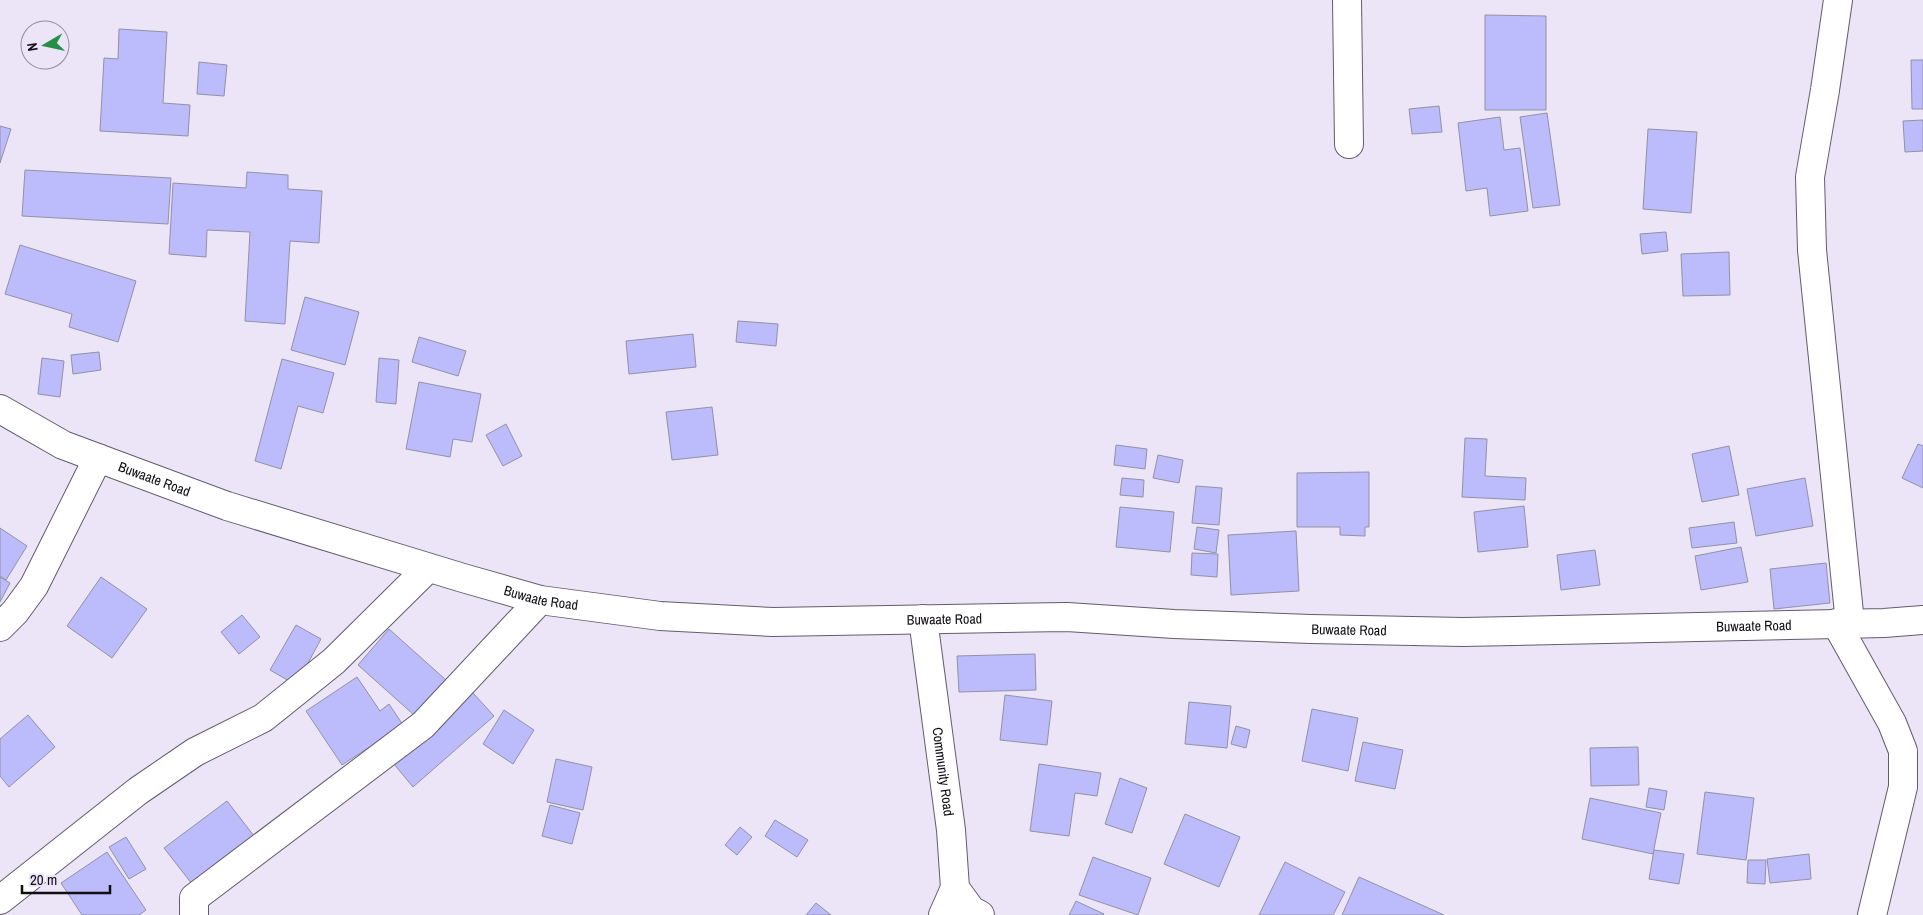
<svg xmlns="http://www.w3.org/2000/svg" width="1923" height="915" viewBox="0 0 1923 915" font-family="'Archivo Narrow',sans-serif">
<rect width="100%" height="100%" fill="#ece4f7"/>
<!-- building -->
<g fill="#bcbbfc" stroke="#9292a4">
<polygon points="1485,15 1546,16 1546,110 1485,110"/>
<polygon points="119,29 167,32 163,103 190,105 188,136 100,131 104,58 118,59"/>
<polygon points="1911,60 1923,60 1923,109 1912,109"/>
<polygon points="199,62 227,65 224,96 197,94"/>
<polygon points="1439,106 1442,132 1412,134 1409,109"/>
<polygon points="1547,113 1560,205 1533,208 1520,117"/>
<polygon points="1500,117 1504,150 1520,148 1528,211 1490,216 1487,188 1466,191 1458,123"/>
<polygon points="1923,120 1923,151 1905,152 1903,121"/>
<polygon points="0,126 11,129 0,163"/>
<polygon points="1648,129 1697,132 1691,213 1643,209"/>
<polygon points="25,170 171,178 168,224 22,216"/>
<polygon points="247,172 288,175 288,189 322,191 319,243 290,241 285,324 245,321 250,232 207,230 206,257 169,254 173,183 246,188"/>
<polygon points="1666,232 1668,251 1642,254 1640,234"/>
<polygon points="20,245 136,281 118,342 69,327 72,314 5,294"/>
<polygon points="1729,252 1730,295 1683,296 1681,254"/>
<polygon points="305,297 359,312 345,365 291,350"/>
<polygon points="738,321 778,324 776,346 736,342"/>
<polygon points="693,334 696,367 629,374 626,341"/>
<polygon points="419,337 466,351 458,376 412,362"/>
<polygon points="99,352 101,370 73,374 71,355"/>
<polygon points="42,358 64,361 60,397 38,394"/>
<polygon points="379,358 399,360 396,404 376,402"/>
<polygon points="282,359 334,373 323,413 298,406 281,469 255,461"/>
<polygon points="419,382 481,394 472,442 453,439 450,457 406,449"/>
<polygon points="712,407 718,455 672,460 666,412"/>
<polygon points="506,424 522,456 503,466 486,435"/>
<polygon points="1465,438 1487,439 1485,476 1526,478 1525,500 1462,497"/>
<polygon points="1918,444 1923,446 1923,488 1902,478"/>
<polygon points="1116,445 1147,449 1145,469 1114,465"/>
<polygon points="1729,446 1739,495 1702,502 1692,454"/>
<polygon points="1158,455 1183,460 1179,483 1153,478"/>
<polygon points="1369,472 1369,527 1365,527 1365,536 1340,535 1340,527 1297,527 1297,473"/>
<polygon points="1122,478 1144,480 1143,497 1120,495"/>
<polygon points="1805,478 1813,526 1756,536 1747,489"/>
<polygon points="1196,486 1222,488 1219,525 1192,523"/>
<polygon points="1524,506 1528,547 1478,552 1474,512"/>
<polygon points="1120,507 1174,512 1170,552 1116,547"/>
<polygon points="1734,522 1737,543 1692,548 1689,528"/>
<polygon points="1197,527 1219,530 1216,553 1194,549"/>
<polygon points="0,528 27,546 6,580 0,576"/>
<polygon points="1296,531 1299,591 1231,595 1228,535"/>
<polygon points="1741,547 1748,582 1701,590 1695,556"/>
<polygon points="1595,550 1600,585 1561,590 1557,555"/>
<polygon points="1192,553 1218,554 1217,577 1191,575"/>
<polygon points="1826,563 1830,603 1774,609 1770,569"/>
<polygon points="0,577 10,583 0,602"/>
<polygon points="101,577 147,609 112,658 67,626"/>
<polygon points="242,615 260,637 239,654 221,632"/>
<polygon points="296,625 321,639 296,685 270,670"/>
<polygon points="389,629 446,680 414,715 358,665"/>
<polygon points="1035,654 1036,690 959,692 957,656"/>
<polygon points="357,677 380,711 389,704 403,725 342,765 306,711"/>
<polygon points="473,693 494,716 413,787 393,763"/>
<polygon points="1005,695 1052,701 1047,745 1000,740"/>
<polygon points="1189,702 1231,706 1227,748 1185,744"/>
<polygon points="1312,709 1358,718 1348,771 1302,761"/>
<polygon points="504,710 534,730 513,764 483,744"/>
<polygon points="28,715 55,747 9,787 0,776 0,739"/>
<polygon points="1236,726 1250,730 1246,748 1231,744"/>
<polygon points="1363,742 1403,750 1395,789 1355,781"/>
<polygon points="1638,747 1639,785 1591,786 1590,748"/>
<polygon points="556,759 592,767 583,810 547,802"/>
<polygon points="1039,764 1101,773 1097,796 1075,793 1069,836 1030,831"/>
<polygon points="1120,778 1147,788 1132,833 1105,824"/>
<polygon points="1649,788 1667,791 1664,810 1646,807"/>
<polygon points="1705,792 1754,798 1746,860 1697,854"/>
<polygon points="1590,798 1661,813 1653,854 1582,839"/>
<polygon points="227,801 254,836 192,884 164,848"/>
<polygon points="550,805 580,813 572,844 542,836"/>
<polygon points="1185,814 1240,837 1219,887 1164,864"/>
<polygon points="775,820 808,840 797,857 765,836"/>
<polygon points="740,827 752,837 737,855 725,845"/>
<polygon points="126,837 146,869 129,879 109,847"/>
<polygon points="1654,850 1684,854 1679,884 1649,879"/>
<polygon points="107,852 146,910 139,915 82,915 61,883"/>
<polygon points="1809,854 1811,879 1770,883 1767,859"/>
<polygon points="1093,857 1151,878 1138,915 1079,895"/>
<polygon points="1748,860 1766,860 1765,884 1747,883"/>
<polygon points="1285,862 1345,892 1333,915 1259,915"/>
<polygon points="1359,877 1444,915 1342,915"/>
<polygon points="1076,901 1104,914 1103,915 1069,915"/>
<polygon points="816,903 831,915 806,915"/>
</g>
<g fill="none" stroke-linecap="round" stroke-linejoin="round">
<defs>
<g id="minor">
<polyline points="1347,0 1349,144"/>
<polyline points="1838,0 1825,90 1810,177 1812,250 1850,623"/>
<path id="s1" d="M923,619l28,211 4,58 16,22 9,5"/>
<polyline points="1836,623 1892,723 1903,751 1903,787 1872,915"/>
<polyline points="0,627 15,612 34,586 98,458"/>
<polyline points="0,900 138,791 195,752 263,718 334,661 428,568"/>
<polyline points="194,915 194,898 423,725 540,600"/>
<polyline points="943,915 955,888"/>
</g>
<g id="tertiary">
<path id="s2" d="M0,409l63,36 164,61 236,72 77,22 120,16 113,6 294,-5 107,7 137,5 152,3 421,-9 39,-3"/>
</g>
</defs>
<!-- minor casing -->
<use href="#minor" stroke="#635c6c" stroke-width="30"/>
<!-- tertiary casing -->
<use href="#tertiary" stroke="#635c6c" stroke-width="30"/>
<!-- minor -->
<use href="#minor" stroke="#fff" stroke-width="28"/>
<!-- tertiary -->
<use href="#tertiary" stroke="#fff" stroke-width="28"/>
</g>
<g text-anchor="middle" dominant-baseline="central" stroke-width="4.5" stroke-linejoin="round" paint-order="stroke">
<!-- street labels -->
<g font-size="14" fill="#110e14" stroke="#ece4f7">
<text stroke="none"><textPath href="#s2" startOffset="170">Buwaate Road</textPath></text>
<text stroke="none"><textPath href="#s2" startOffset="575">Buwaate Road</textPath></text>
<text stroke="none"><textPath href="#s2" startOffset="980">Buwaate Road</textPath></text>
<text stroke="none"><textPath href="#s2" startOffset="1790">Buwaate Road</textPath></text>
<text stroke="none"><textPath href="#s2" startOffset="1385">Buwaate Road</textPath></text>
<text stroke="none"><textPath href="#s1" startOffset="154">Community Road</textPath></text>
</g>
</g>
<!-- north arrow -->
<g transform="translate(45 45) rotate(261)"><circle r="24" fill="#ece4f7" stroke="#948e9c"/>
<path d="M0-4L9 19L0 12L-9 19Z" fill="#248f47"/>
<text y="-8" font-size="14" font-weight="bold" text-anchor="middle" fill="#110e14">N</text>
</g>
<!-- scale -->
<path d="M22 885v8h88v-8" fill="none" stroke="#110e14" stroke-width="2.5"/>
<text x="30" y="885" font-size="15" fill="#110e14" stroke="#ece4f7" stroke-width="4" paint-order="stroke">20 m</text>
</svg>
